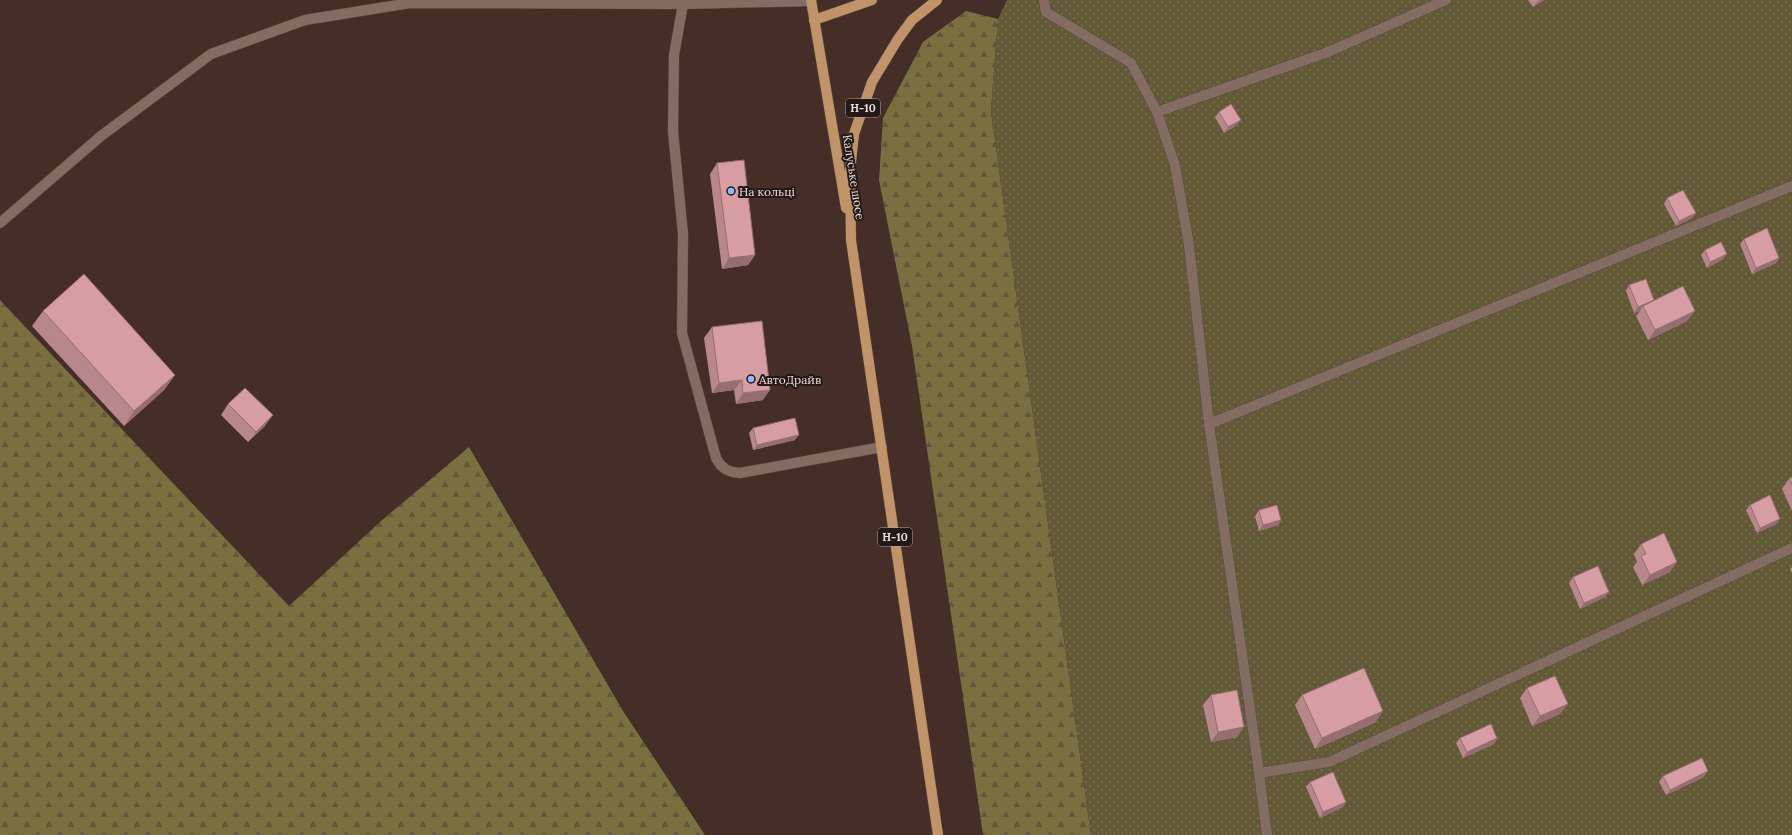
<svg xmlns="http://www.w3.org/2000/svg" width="1792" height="835" viewBox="0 0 1792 835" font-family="Lora,serif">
<defs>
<pattern id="forest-firs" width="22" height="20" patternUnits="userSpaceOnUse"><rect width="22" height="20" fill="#7a6f3f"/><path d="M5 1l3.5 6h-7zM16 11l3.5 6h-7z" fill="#605940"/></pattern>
<pattern id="garden-dots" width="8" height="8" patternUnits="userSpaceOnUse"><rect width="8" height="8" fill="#625a37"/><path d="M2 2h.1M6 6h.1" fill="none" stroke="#797153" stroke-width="1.8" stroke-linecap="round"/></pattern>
</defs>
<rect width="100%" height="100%" fill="#442e27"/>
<!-- forest -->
<g fill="url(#forest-firs)">
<polygon points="966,11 998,19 991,111 1091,835 983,835 912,346 879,180 883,118 923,42"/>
<polygon points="0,300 289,606 381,521 469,447 623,711 705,835 0,835"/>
</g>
<!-- garden -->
<polygon fill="url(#garden-dots)" points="1007,0 1792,0 1792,835 1091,835 991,111 998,19"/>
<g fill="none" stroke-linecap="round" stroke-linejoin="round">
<defs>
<g id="minor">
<path d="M681,0l2,4 -9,51 -1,76 10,103 -1,99 34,125c6,11 12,14 24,15l142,-26"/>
<polyline points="1044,0 1046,12 1131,63 1157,112 1175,165 1189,245 1209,424 1257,758 1267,835"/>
<polyline points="1157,112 1328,52 1446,0"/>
<polyline points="0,223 101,136 211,54 305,20 410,3 683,4 811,1"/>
<polyline points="1209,424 1792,186"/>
<polyline points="1259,773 1329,762 1792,548"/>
</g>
<g id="major">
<polyline points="811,0 846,208"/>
<polyline points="937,0 912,20 898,39 872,82 854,134 850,171 851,240 938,835"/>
<polyline points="814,20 872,0"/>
</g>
</defs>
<!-- minor casing -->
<use href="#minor" stroke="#5c4a44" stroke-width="11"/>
<!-- major casing -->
<use href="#major" stroke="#5c4a44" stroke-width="11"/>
<!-- minor -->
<use href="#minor" stroke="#856c63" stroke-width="10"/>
<!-- major -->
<use href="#major" stroke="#c09468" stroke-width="10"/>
</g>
<!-- wall -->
<g fill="#b8878c">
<polygon points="1528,0 1544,0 1533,7"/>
<polygon points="1219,112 1237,125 1224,133 1215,117"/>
<polygon points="717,163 755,255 748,265 722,269 710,174"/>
<polygon points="1667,198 1696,213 1692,218 1676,226 1664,204"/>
<polygon points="1744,239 1779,258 1776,263 1752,274 1740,244"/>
<polygon points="1705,250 1723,259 1707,268 1701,255"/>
<polygon points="1629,285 1654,300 1687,321 1648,340 1636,316 1640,311 1634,313 1626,291"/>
<polygon points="43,311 175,375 164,390 124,426 32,326"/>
<polygon points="712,327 763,400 736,404 734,390 712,393 704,338"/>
<polygon points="228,404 265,426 248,442 221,415"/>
<polygon points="753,428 795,440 753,450 749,433"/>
<polygon points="1792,477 1792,511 1782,489 1789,479"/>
<polygon points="1750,505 1776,524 1757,533 1746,510"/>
<polygon points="1259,510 1281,520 1278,525 1259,531 1255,516"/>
<polygon points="1641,544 1670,572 1642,585 1633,567 1637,562 1634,554"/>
<polygon points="1792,567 1792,573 1790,569"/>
<polygon points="1573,577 1609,592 1605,597 1580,609 1569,583"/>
<polygon points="1527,688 1560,714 1532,726 1520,698"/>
<polygon points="1211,695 1237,737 1211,742 1203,705"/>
<polygon points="1302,695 1376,722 1315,749 1295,705"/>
<polygon points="1460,738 1497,738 1494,744 1463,758 1456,743"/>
<polygon points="1663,776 1704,777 1666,795 1659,782"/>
<polygon points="1310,782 1346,802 1343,807 1320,818 1306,787"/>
</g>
<!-- shaded-wall -->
<g fill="#966e72">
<polygon points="1540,0 1544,0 1533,7 1537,2"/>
<polygon points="1241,120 1237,125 1224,133 1228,127"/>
<polygon points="1696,213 1692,218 1676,226 1679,221"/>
<polygon points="1727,254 1723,259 1707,268 1710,262"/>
<polygon points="755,255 748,265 722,269 729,258"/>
<polygon points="1779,258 1776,263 1752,274 1756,268"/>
<polygon points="1654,301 1643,306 1640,311 1634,313 1638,307"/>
<polygon points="1695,311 1687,321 1648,340 1655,330"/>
<polygon points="175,375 164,390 124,426 134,411"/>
<polygon points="742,380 734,390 712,393 719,383"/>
<polygon points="770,390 763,400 736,404 743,393"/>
<polygon points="273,415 265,426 248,442 256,432"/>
<polygon points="799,435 795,440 753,450 757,445"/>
<polygon points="1780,519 1776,524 1757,533 1760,528"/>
<polygon points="1281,520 1278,525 1259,531 1263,525"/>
<polygon points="1677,562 1670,572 1642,585 1650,575"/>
<polygon points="1609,592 1605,597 1580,609 1584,603"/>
<polygon points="1568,704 1560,714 1532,726 1540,716"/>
<polygon points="1383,711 1376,722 1315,749 1322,738"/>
<polygon points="1244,727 1237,737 1211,742 1218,732"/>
<polygon points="1497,738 1494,744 1463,758 1467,752"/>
<polygon points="1708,771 1704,777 1666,795 1670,790"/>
<polygon points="1346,802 1343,807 1320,818 1323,812"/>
</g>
<!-- building -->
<g fill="#d69da3" stroke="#966e72">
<polygon points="1231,104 1241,120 1228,127 1219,112"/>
<polygon points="744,160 755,255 729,258 717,163"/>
<polygon points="1683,190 1696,213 1679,221 1667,198"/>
<polygon points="1767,228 1779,258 1756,268 1744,239"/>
<polygon points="1721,242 1727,254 1710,262 1705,250"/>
<polygon points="84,274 175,375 134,411 43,311"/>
<polygon points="1646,279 1654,300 1638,307 1629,285"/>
<polygon points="1683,286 1695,311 1655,330 1643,306"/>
<polygon points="762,321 770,390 743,393 742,380 719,383 712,327"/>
<polygon points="245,388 273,415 256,432 228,404"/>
<polygon points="795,418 799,435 757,445 753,428"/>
<polygon points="1792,477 1792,485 1789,479"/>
<polygon points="1770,495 1780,519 1760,528 1750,505"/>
<polygon points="1277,505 1281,520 1263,525 1259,510"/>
<polygon points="1664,533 1677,562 1650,575 1641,556 1646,554 1641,544"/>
<polygon points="1598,566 1609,592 1584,603 1573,577"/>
<polygon points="1364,668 1383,711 1322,738 1302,695"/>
<polygon points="1555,676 1568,704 1540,716 1527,688"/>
<polygon points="1237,690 1244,727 1218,732 1211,695"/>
<polygon points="1491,724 1497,738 1467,752 1460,738"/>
<polygon points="1702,758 1708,771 1670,790 1663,776"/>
<polygon points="1333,772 1346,802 1323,812 1310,782"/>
</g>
<!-- markers -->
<g fill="#8eb9fc" stroke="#231916" stroke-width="1.5">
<circle cx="731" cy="191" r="4"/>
<circle cx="751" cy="379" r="4"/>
</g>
<g text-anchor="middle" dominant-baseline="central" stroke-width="4" stroke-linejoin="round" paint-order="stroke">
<!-- shield labels -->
<g fill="#231916" stroke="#b0a39e" stroke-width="1">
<rect x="846" y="99" width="34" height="18" rx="3"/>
<rect x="878" y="528" width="34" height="18" rx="3"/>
</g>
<g font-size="11" font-weight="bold" fill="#ecded9">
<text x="863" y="108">Н-10</text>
<text x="895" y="537">Н-10</text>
</g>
<!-- street labels -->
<g font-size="12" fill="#ecded9" stroke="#231916">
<text transform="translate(854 177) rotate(81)">Калуське шосе</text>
</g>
<!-- poi labels -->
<g font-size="12" fill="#ecded9" stroke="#231916" text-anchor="start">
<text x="739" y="191">На кольці</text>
<text x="759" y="379">АвтоДрайв</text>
</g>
</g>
</svg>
